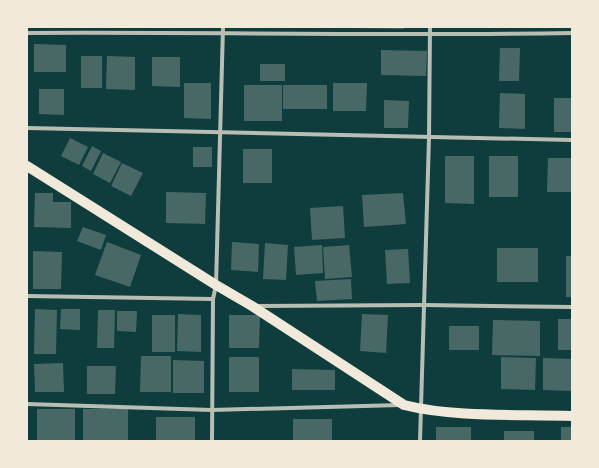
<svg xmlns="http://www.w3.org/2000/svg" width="599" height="468" viewBox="0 0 599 468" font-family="Ubuntu,sans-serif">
<rect width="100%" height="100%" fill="#0f3d3e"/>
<!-- building -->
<g fill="#486865">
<polygon points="350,27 404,27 404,29 350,28"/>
<polygon points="34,44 66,45 66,72 34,72"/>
<polygon points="500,48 520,48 519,81 499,81"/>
<polygon points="381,50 427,51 426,76 381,75"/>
<rect x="81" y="56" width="21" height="32"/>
<polygon points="107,56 135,57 135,90 106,89"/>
<polygon points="152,57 180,57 180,87 152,86"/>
<rect x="260" y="64" width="25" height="17"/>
<polygon points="184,83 211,83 211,119 184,118"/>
<polygon points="333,83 367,83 366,111 333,111"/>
<rect x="244" y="85" width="38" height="36"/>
<rect x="283" y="85" width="44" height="24"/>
<polygon points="39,89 64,89 64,115 39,114"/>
<polygon points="500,93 525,94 525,129 499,128"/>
<rect x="554" y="98" width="17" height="34"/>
<polygon points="384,100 409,101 408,128 384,128"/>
<polygon points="70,138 88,147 79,165 61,156"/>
<polygon points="92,146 101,151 91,171 82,166"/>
<rect x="193" y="147" width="19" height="20"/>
<rect x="243" y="149" width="29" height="34"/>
<polygon points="103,153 121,162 110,183 93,174"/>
<polygon points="445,156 474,156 474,204 445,203"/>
<rect x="489" y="156" width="29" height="41"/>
<polygon points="548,158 572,158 572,192 547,192"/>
<polygon points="122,163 143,173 131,196 111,186"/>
<polygon points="166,192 206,193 205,224 166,223"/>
<polygon points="35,193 53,193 53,202 71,202 71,228 34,227"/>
<polygon points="403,193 406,224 364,227 362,195"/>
<polygon points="343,206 345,238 312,240 310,208"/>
<polygon points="83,227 106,235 101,250 77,241"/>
<polygon points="107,242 141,255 130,287 95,275"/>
<polygon points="232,242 259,244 258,272 231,270"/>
<polygon points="265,243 288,245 286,280 263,279"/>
<polygon points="322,245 323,273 296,275 294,247"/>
<polygon points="349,245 352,277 325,279 323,247"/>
<rect x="497" y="248" width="41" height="34"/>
<polygon points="408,249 410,283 387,284 385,250"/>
<polygon points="33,251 62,252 61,289 33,289"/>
<rect x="566" y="256" width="6" height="41"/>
<polygon points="351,279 352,299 317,301 315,281"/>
<polygon points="35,309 57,310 56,354 34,354"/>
<polygon points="61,309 80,309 80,330 60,329"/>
<polygon points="98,310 115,310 114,348 97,348"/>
<polygon points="117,311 137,311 136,332 117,331"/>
<polygon points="178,314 201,315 201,352 177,351"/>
<polygon points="362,314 388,315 386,353 360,351"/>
<rect x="152" y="315" width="23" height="37"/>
<polygon points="229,315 260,315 259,348 229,348"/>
<rect x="558" y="319" width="14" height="31"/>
<polygon points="493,320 540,321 540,356 492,355"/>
<rect x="449" y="326" width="30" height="24"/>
<polygon points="141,356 171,356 171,392 140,392"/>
<rect x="229" y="357" width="30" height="35"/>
<polygon points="501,357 536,358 535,390 501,389"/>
<polygon points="543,358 572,359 572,391 543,390"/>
<polygon points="173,360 204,361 204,393 173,393"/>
<polygon points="63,363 64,392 35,392 34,364"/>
<polygon points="87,366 116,366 115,394 87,394"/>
<polygon points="292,369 335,370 335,390 292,390"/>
<rect x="37" y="409" width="38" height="32"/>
<rect x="83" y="409" width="45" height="32"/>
<rect x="156" y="417" width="39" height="24"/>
<rect x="293" y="419" width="39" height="22"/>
<rect x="436" y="427" width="35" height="14"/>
<rect x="561" y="427" width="11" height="14"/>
<rect x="504" y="431" width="30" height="10"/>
</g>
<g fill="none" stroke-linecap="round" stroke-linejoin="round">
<!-- minor -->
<g stroke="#b8beb3" stroke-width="4">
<path d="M27,33c182,-1 363,3 545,0"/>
<polyline points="27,128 572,140"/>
<polyline points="27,296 213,299"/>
<polyline points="256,306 424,305 572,307"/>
<polyline points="27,404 212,410 400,405"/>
<polyline points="212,441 213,299 216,285 223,27"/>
<polyline points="420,441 429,138 430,27"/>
</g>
<!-- primary -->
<path stroke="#f1e9da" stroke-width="10" d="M27,166l189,119 36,21 152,99c52,13 114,9 168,11"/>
</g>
<!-- border -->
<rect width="599" height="468" fill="none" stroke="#f1e9da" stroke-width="56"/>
</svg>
